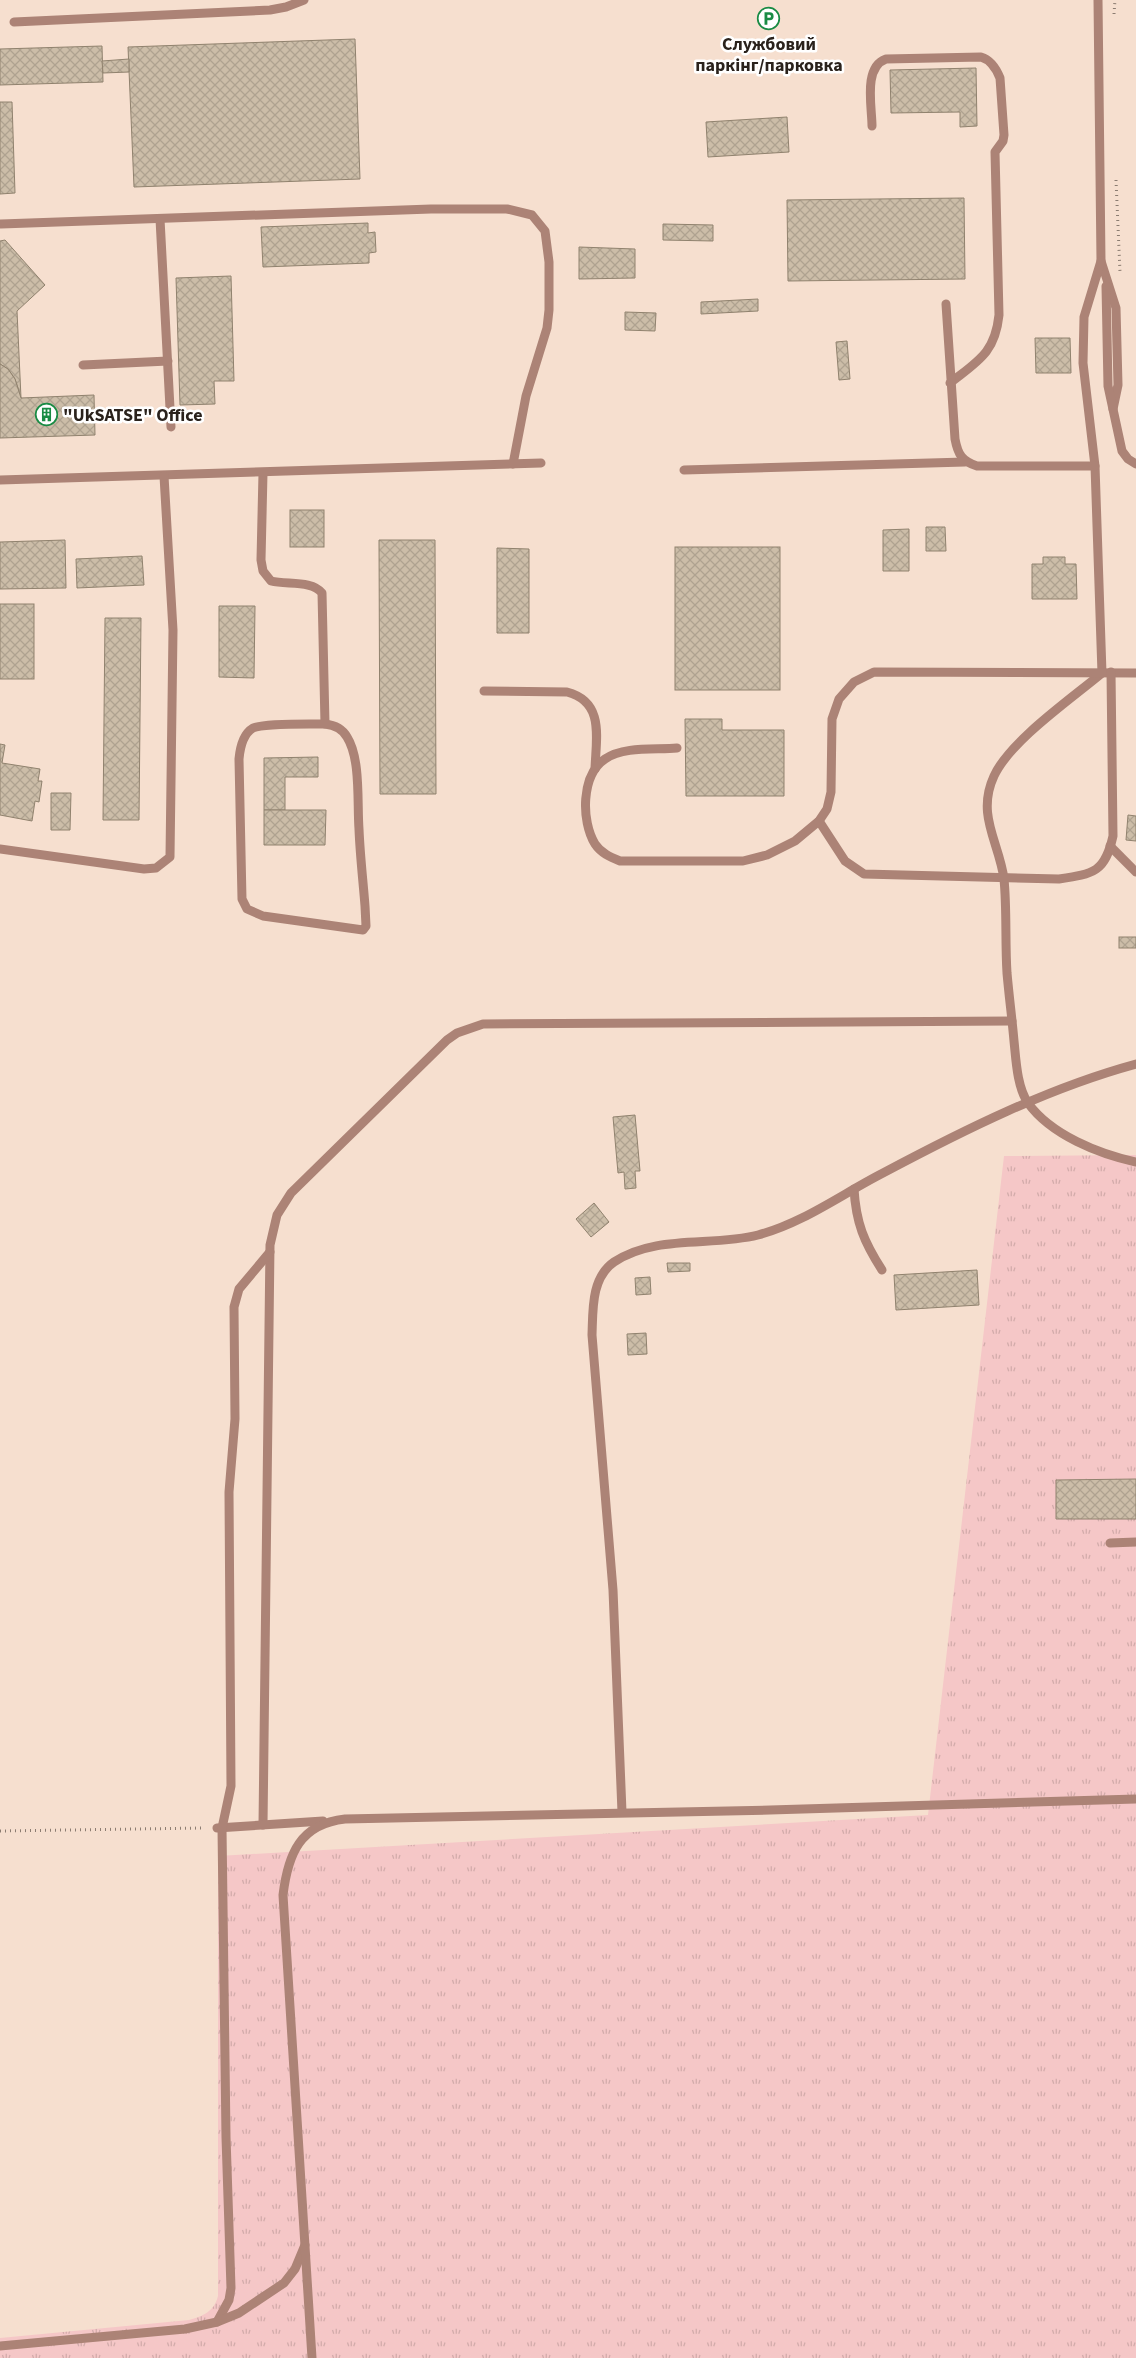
<svg xmlns="http://www.w3.org/2000/svg" width="1136" height="2358" viewBox="0 0 1136 2358" font-family="'Source Sans 3',sans-serif">
<defs>
<pattern id="grass-tufts" width="24" height="20" patternUnits="userSpaceOnUse" patternTransform="scale(1.25)"><rect width="24" height="20" fill="#f5c7c7"/><path d="M3 7l-1-3M5 7V3M7 7l1-3M15 17l-1-3M17 17v-4M19 17l1-3" fill="none" stroke="#d2abaa"/></pattern>
<pattern id="building-cross-hatch" width="8" height="8" patternUnits="userSpaceOnUse" patternTransform="scale(1.25)"><rect width="8" height="8" fill="#ccbda8"/><path d="M0 0l8 8M0 8l8-8" fill="none" stroke="#afa290"/></pattern>
</defs>
<rect width="100%" height="100%" fill="#f6dfcf"/>
<!-- grass -->
<path fill="url(#grass-tufts)" d="M1136,1155v1203h-1136v-20l189,-18c14,-4 25,-8 29,-24v-440l710,-41 76,-659z"/>
<!-- building -->
<g fill="url(#building-cross-hatch)" stroke="#90826e">
<polygon points="355,39 360,179 134,187 128,47"/>
<polygon points="102,46 103,82 0,85 0,49"/>
<polygon points="129,59 129,72 103,73 102,61"/>
<polygon points="976,68 977,126 960,127 960,112 891,113 890,70"/>
<polygon points="0,102 12,102 15,193 0,194"/>
<polygon points="787,117 789,152 708,157 706,122"/>
<polygon points="964,198 965,279 788,281 787,200"/>
<polygon points="368,223 368,233 375,232 376,252 369,253 369,263 263,267 261,227"/>
<polygon points="663,224 713,225 713,241 663,240"/>
<polygon points="5,240 45,285 17,311 21,398 15,379 8,369 0,364 0,241"/>
<polygon points="579,247 635,249 635,278 579,279"/>
<polygon points="231,276 234,381 214,381 215,404 180,405 176,278"/>
<polygon points="758,299 758,311 701,314 701,302"/>
<polygon points="625,312 656,313 655,331 625,330"/>
<polygon points="1035,338 1070,338 1071,373 1036,373"/>
<polygon points="847,341 850,379 839,380 836,342"/>
<polygon points="0,364 8,369 15,379 21,398 94,395 95,435 0,438"/>
<rect x="290" y="510" width="34" height="37"/>
<polygon points="926,527 945,527 946,551 926,551"/>
<polygon points="909,529 909,571 883,571 883,530"/>
<polygon points="65,540 66,588 0,589 0,542"/>
<polygon points="379,540 435,540 436,794 380,794"/>
<rect x="675" y="547" width="105" height="143"/>
<polygon points="497,548 529,549 529,633 497,633"/>
<polygon points="142,556 144,585 77,588 76,559"/>
<polygon points="1043,557 1065,557 1065,564 1076,564 1077,599 1032,599 1032,564 1043,564"/>
<rect x="0" y="604" width="34" height="75"/>
<polygon points="219,606 255,606 254,678 219,677"/>
<polygon points="105,618 141,618 139,820 103,820"/>
<polygon points="685,719 722,719 722,730 784,730 784,796 686,796"/>
<polygon points="0,744 5,745 2,763 40,769 38,781 42,781 39,802 35,801 32,821 0,815"/>
<polygon points="318,757 318,777 285,777 285,810 264,810 264,758"/>
<polygon points="51,793 71,793 70,830 51,830"/>
<polygon points="264,810 326,810 325,845 264,845"/>
<polygon points="1128,815 1136,816 1136,841 1126,840"/>
<rect x="1119" y="937" width="17" height="11"/>
<polygon points="635,1115 640,1171 635,1171 636,1188 625,1189 624,1172 618,1173 613,1117"/>
<polygon points="594,1203 609,1222 591,1237 576,1219"/>
<polygon points="667,1263 690,1263 690,1271 668,1272"/>
<polygon points="977,1270 979,1305 896,1310 894,1275"/>
<polygon points="650,1277 651,1294 636,1295 635,1278"/>
<polygon points="646,1333 647,1354 628,1355 627,1334"/>
<polygon points="1136,1479 1136,1519 1056,1519 1056,1480"/>
</g>
<g fill="none" stroke-linecap="round" stroke-linejoin="round">
<!-- path -->
<g stroke="#8b7c71" stroke-width="3" stroke-dasharray="1 4" stroke-linecap="butt">
<polyline points="1114,14 1115,0"/>
<polyline points="1116,180 1120,272"/>
<polyline points="0,1831 204,1828"/>
</g>
<!-- service -->
<g stroke="#ac8376" stroke-width="9">
<polyline points="1098,0 1101,261 1116,308 1118,385 1113,409"/>
<polyline points="14,22 270,10 286,7 304,0"/>
<path d="M872,126c0,-19 -9,-59 14,-67l95,-2c10,3 15,11 19,21l4,57 -1,6 -8,11 4,163c-4,38 -21,46 -49,68"/>
<polyline points="160,219 171,427"/>
<polyline points="1,224 431,209 507,209 532,215 545,231 549,262 549,310 547,328 526,396 513,464"/>
<path d="M1101,261l-17,56 -1,46 12,103 7,207c-31,26 -92,68 -108,103 -18,39 5,66 10,103 3,31 1,63 3,94 2,23 5,45 7,68 2,19 3,46 14,62 23,32 71,51 108,59"/>
<polyline points="1106,286 1108,386 1122,451 1128,459 1136,464"/>
<path d="M946,304l9,135c3,16 7,22 22,27h118"/>
<polyline points="83,365 168,361"/>
<polyline points="684,470 965,462"/>
<path d="M263,473l-2,87 2,11 8,10c16,4 41,-1 51,12l3,131"/>
<polyline points="0,480 541,463"/>
<path d="M484,691l83,1c38,10 29,46 28,77"/>
<path d="M325,724c9,1 17,4 22,13 14,22 10,66 12,92 1,26 4,51 6,77l1,20 -3,4 -100,-14 -16,-7 -5,-10 -3,-140c1,-11 4,-25 14,-31 11,-5 58,-4 72,-4z"/>
<path d="M677,748c-22,2 -53,-2 -72,11 -24,16 -24,62 -10,85 6,9 15,13 25,17h123l24,-6 28,-14 24,-20 8,-12 4,-17 1,-73 7,-20 15,-17 20,-10 262,1"/>
<path d="M819,821l26,40 19,13 195,5c35,-5 46,-7 54,-43l-2,-164"/>
<polyline points="1110,846 1136,872"/>
<polyline points="0,849 144,869 156,868 170,857 173,630 164,476"/>
<path d="M854,1189c2,34 10,53 28,81"/>
<polyline points="1110,1543 1136,1542"/>
<path d="M622,1812l-9,-222 -21,-255c1,-25 -1,-57 22,-73 42,-28 98,-15 144,-27 45,-12 84,-41 125,-62 81,-43 165,-85 253,-109"/>
<polyline points="263,1825 270,1245 277,1215 291,1193 447,1040 457,1033 483,1024 1012,1021"/>
<polyline points="217,1828 323,1821"/>
<polyline points="217,2322 229,2300 231,2288 226,2137 222,1828 231,1786 229,1492 235,1419 234,1307 239,1289 270,1252"/>
<polyline points="0,2346 185,2329 217,2322 239,2313 284,2283 295,2269 305,2245"/>
<path d="M312,2358l-29,-463c5,-41 17,-71 62,-76l425,-9 366,-11"/>
</g>
</g>
<!-- icons -->
<defs>
<symbol id="parking-ring" viewBox="-11 -11 22 22"><circle r="9.5" fill="#fff" stroke="#198b44" stroke-width="1.5"/><path d="M-3.5-5.5H1a3.5 3.5 0 0 1 0 7H-1V5.5H-3.5ZM-1-3.4V-.6H.8a1.4 1.4 0 0 0 0-2.8Z" fill="#198b44"/></symbol>
<symbol id="building-ring" viewBox="-11 -11 22 22"><circle r="9.5" fill="#fff" stroke="#198b44" stroke-width="1.5"/><path d="M-4-6H4V6H1V3H-1V6H-4ZM-2.5-4.3h1.7v1.8h-1.7ZM.8-4.3h1.7v1.8H.8ZM-2.5-1h1.7V.8h-1.7ZM.8-1h1.7V.8H.8Z" fill="#198b44"/></symbol>
</defs>
<g fill-rule="evenodd">
<use href="#parking-ring" x="756" y="6" width="25" height="25"/>
<use href="#building-ring" x="34" y="402" width="25" height="25"/>
</g>
<g text-anchor="middle" dominant-baseline="central" stroke-width="5" stroke-linejoin="round" paint-order="stroke">
<!-- poi labels -->
<g font-size="18" font-weight="bold" fill="#2a221c" stroke="#fff">
<text x="769" y="44">Службовий<tspan x="769" dy="21">паркінг/парковка</tspan></text>
<text x="63" y="415" text-anchor="start">"UkSATSE" Office</text>
</g>
</g>
</svg>
